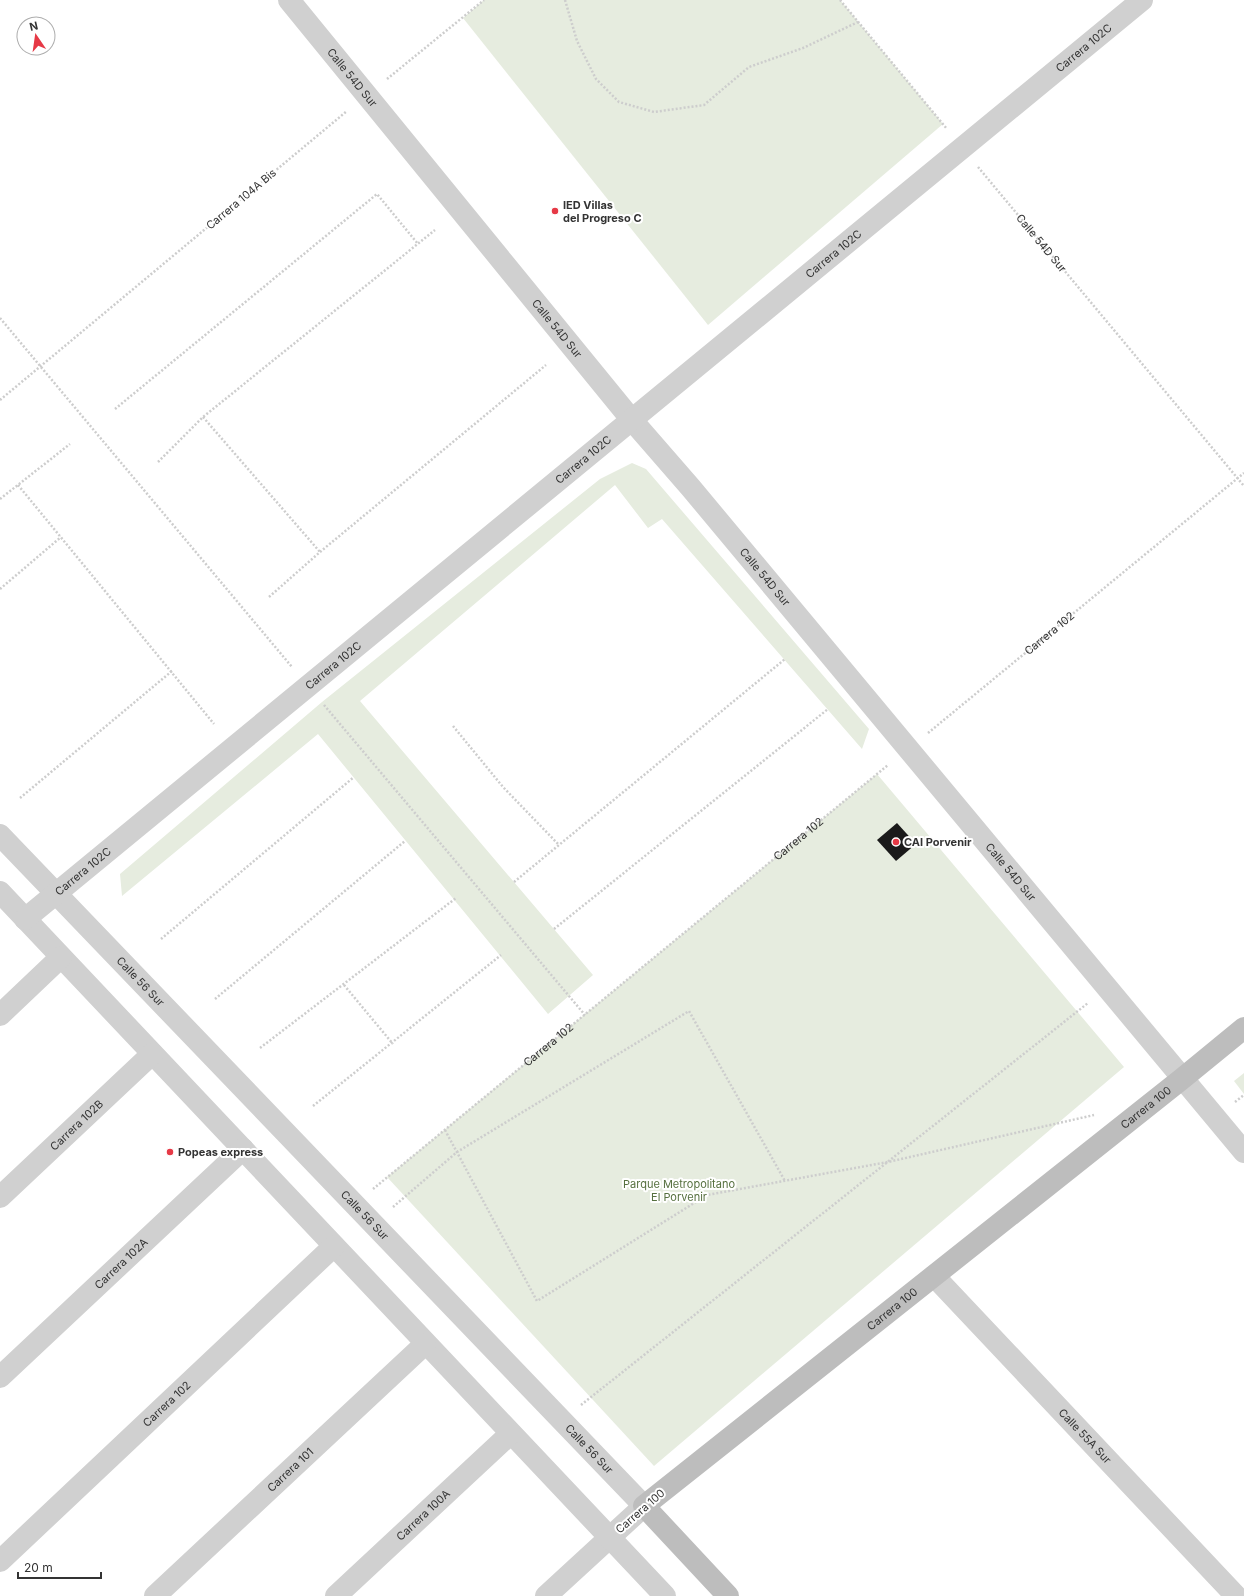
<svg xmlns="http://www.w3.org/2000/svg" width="1244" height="1596" viewBox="0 0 1244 1596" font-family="Inter,sans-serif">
<rect width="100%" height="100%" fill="#fff"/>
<!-- green -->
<g fill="#e6ecdf">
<polygon points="484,0 840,0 943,124 708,325 463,18"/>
<polygon points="632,463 646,469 869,729 862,749 662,519 648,528 615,485 360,701 593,975 548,1014 318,734 122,896 120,874 322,702 600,479"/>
<polygon points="877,774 1124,1067 654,1466 387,1177"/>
<polygon points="1244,1073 1244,1094 1234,1081"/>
</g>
<!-- building -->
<polygon fill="#1a1a1a" points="897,823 916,844 896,861 877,840"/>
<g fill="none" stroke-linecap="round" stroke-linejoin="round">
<!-- path -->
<g stroke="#cdcdcd" stroke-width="2.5" stroke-dasharray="2 2" stroke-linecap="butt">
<polyline points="565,0 577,41 596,79 619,102 654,112 704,105 749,67 803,48 858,22"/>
<polyline points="840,0 947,129"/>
<polyline points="387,79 484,0"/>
<path id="s1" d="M978,167l266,319"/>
<polyline points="0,318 292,667"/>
<polyline points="0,400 347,111"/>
<polyline points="115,409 377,194 418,244"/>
<polyline points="203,417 320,552"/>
<polyline points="158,462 203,417 435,230"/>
<polyline points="18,485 214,724"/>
<polyline points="0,499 70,444"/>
<polyline points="0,589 61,537"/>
<polyline points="269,597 320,552 546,365"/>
<polyline points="324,705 585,1015"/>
<polyline points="453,726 503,787 559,845"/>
<path id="s2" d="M928,733l316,-260"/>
<polyline points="20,798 172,671"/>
<polyline points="514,882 785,659"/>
<polyline points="554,929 828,709"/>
<polyline points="161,939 354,777"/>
<polyline points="344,985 393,1044"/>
<polyline points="215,999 405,841"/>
<polyline points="260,1048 456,898"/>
<polyline points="1235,1102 1244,1095"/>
<polyline points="313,1106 501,955"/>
<polyline points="445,1130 537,1301 707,1195 888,1162 1094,1115"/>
<path id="s3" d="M373,1189l515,-424"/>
<polyline points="393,1207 457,1152 689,1011 785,1181"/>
<polyline points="581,1405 1088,1003"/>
</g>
<!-- street -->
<g stroke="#d0d0d0" stroke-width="22">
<path id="s4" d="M289,0l342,419 60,69 553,664"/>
<path id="s5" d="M0,835l644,671 -98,90"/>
<polyline points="0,892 665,1596"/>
<path id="s6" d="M25,919l1117,-919"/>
<polyline points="0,1015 61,957"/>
<path id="s7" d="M0,1197l152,-143"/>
<path id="s8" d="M934,1276l302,320"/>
<path id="s9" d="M0,1377l243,-228"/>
<path id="s10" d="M0,1561l334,-315"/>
<path id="s11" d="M155,1596l270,-252"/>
<path id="s12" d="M336,1596l174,-162"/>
</g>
<!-- secondary -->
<path stroke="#bdbdbd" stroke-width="22" id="s13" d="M728,1596l-84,-90 539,-428 61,-50"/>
</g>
<!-- markers -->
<g fill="#e63946" stroke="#fff" stroke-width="1.5">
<circle cx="555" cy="211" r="4"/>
<circle cx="896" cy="842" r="4"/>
<circle cx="170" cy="1152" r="4"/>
</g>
<g text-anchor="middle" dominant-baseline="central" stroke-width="4" stroke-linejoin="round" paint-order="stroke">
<!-- street labels -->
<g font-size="11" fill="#333" stroke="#fff">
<text stroke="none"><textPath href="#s6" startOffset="1371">Carrera 102C</textPath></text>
<text stroke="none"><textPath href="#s4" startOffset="100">Calle 54D Sur</textPath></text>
<text transform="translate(241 199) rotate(-40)">Carrera 104A Bis</text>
<text stroke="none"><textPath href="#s1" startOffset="99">Calle 54D Sur</textPath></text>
<text stroke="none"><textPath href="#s6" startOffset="1047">Carrera 102C</textPath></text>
<text stroke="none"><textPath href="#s4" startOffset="424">Calle 54D Sur</textPath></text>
<text stroke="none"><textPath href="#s6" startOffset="723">Carrera 102C</textPath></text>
<text stroke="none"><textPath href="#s4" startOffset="748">Calle 54D Sur</textPath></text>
<text stroke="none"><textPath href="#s2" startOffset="157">Carrera 102</textPath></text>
<text stroke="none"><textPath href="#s6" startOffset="399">Carrera 102C</textPath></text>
<text stroke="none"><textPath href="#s3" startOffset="551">Carrera 102</textPath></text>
<text stroke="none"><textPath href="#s6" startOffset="75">Carrera 102C</textPath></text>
<text stroke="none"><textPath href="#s4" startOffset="1132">Calle 54D Sur</textPath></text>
<text stroke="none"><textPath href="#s5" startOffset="203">Calle 56 Sur</textPath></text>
<text stroke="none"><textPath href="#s3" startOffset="227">Carrera 102</textPath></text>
<text stroke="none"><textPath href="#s13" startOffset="764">Carrera 100</textPath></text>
<text stroke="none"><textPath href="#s7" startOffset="105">Carrera 102B</textPath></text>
<text stroke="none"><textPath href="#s5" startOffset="527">Calle 56 Sur</textPath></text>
<text stroke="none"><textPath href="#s9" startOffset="166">Carrera 102A</textPath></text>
<text stroke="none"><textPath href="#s13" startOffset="440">Carrera 100</textPath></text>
<text stroke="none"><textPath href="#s10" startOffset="229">Carrera 102</textPath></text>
<text stroke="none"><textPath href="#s8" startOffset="220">Calle 55A Sur</textPath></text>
<text stroke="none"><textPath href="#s5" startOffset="851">Calle 56 Sur</textPath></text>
<text stroke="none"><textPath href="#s11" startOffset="185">Carrera 101</textPath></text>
<text transform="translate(640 1511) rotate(-41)">Carrera 100</text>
<text stroke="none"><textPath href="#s12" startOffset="119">Carrera 100A</textPath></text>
</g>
<!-- poi labels -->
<g font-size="11" font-weight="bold" fill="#333" stroke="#fff" text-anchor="start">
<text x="563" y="205">IED Villas<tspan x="563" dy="13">del Progreso C</tspan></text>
<text x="904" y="842">CAI Porvenir</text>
<text x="178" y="1152">Popeas express</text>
</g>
<!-- park labels -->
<g font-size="11" fill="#56703f" stroke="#fff">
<text x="679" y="1184">Parque Metropolitano<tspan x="679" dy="13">El Porvenir</tspan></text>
</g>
</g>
<!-- north arrow -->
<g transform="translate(36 36) rotate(347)"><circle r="19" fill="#ffffff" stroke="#adadad"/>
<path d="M0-3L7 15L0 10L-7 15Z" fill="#e63946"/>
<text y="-6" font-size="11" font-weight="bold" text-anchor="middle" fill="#333333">N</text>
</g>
<!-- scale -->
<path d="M18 1572v6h83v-6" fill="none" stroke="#333333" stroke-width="2"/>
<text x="24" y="1572" font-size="12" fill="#333333" stroke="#ffffff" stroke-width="3" paint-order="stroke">20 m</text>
</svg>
